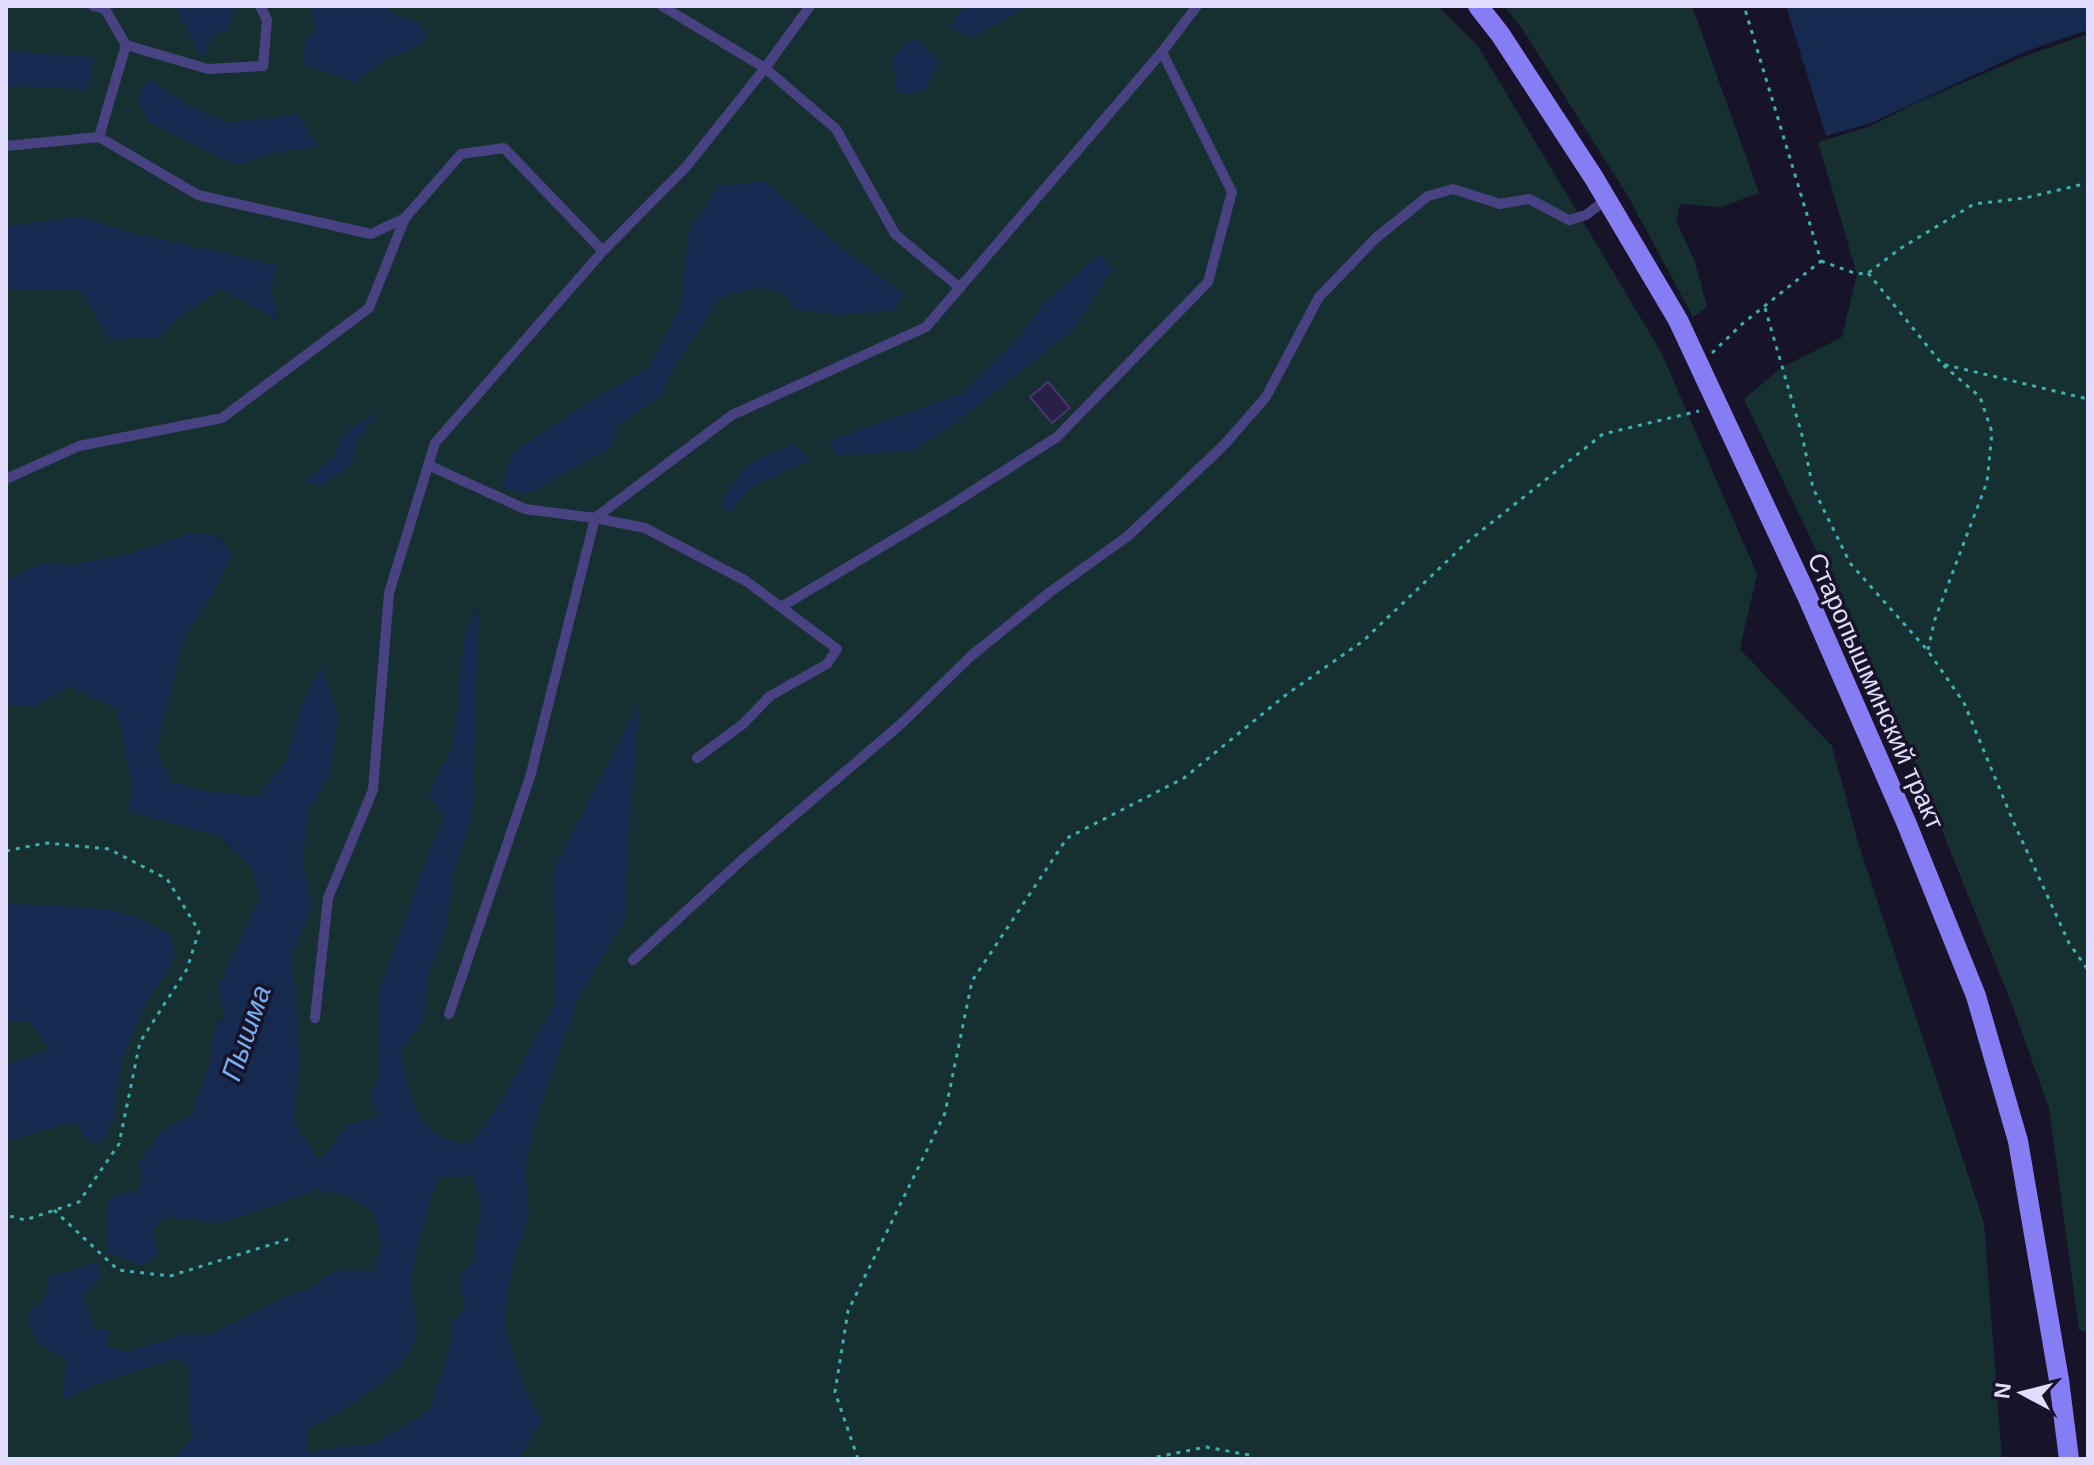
<svg xmlns="http://www.w3.org/2000/svg" width="2094" height="1465" viewBox="0 0 2094 1465" font-family="Helvetica,sans-serif">
<rect width="100%" height="100%" fill="#171328"/>
<!-- green -->
<g fill="#163031">
<polygon points="6,6 1438,6 1478,46 1661,352 1757,574 1740,649 1832,746 1857,839 1984,1223 2002,1459 6,1459"/>
<polygon points="1504,6 1692,6 1759,193 1721,207 1680,204 1676,221 1695,261 1707,307 1693,317 1629,198 1521,27"/>
<polygon points="2088,34 2088,1333 2079,1330 2049,1108 2014,1010 1901,728 1744,399 1781,368 1842,337 1857,274 1818,142 1871,126 1918,102 2025,56"/>
</g>
<!-- water -->
<g fill="#16294e" fill-rule="evenodd">
<polygon points="170,6 234,6 228,31 213,35 202,58 177,10"/>
<polygon points="311,6 386,6 390,13 418,21 427,38 408,52 392,55 355,82 303,64 305,43 315,28"/>
<polygon points="965,6 1028,6 972,37 949,28"/>
<polygon points="1786,6 2088,6 2088,30 2024,52 1871,123 1826,136"/>
<polygon points="914,37 940,61 924,92 897,94 893,56"/>
<polygon points="6,51 95,57 87,89 6,86"/>
<polygon points="150,79 184,103 230,123 297,114 319,147 277,152 236,165 148,121 137,97"/>
<polygon points="764,181 848,253 904,294 893,311 838,315 795,309 784,293 756,287 719,299 669,376 662,395 618,425 611,447 528,494 501,488 513,452 607,391 648,368 680,308 689,232 719,186"/>
<polygon points="81,216 131,233 278,265 271,289 278,320 222,289 175,320 162,337 110,339 79,289 6,289 6,226"/>
<polygon points="1099,255 1113,269 1073,330 953,425 914,450 837,456 829,441 961,394 1016,341 1043,304"/>
<polygon points="380,411 356,442 352,464 322,485 305,483 333,457 348,430"/>
<polygon points="795,443 809,460 751,487 726,515 722,501 748,464"/>
<path d="M192,533l24,2 17,19 -18,36 -31,48 -28,112 15,32 28,8 59,7 29,-38 15,-56 20,-36 16,48 -7,56 -22,39 -7,54 11,41 -21,48 8,106 -7,63 27,39 27,-36 30,-8 -7,-22 10,-22v-88l11,-25 35,-101 19,-42 -17,-24 25,-46 12,-116 14,-24 -7,212 -19,57 -7,55 -19,47 -3,40 -24,34c12,45 15,88 71,92l29,-41 56,-101 -3,-132 86,-166 -11,141 -3,75 -46,76 -45,129 -9,44 4,46 -16,48 -8,47 1,23 18,54 18,34 -23,38h-346l18,-20 -3,-75 -14,-5 -80,26 -32,16 5,-41 -28,-16 -13,-26 20,-23 3,-19 48,-13 5,13 -19,20 12,33 14,1 -2,17 19,5 61,-19 20,3 90,-44 17,-4 13,-13 24,-6 21,4 10,-26 -10,-38 -26,-13 -28,-6 -97,33 -56,-6 -12,12 5,24 -15,13 -35,-13 -2,-48 10,-11 22,-3 5,-14 -4,-14 22,-32 31,-17 17,-49 6,-39 9,-10 -6,-28 42,-91 -8,-29 -33,-32 -91,-25 5,-19 -16,-84 -48,-21 -34,19h-29v-125l36,-18 28,2 62,-12zM472,1175l9,30 -7,55 -14,17 4,31 -12,15 -2,23 -21,66 -54,31 -68,9 1,-22c29,-17 104,-58 108,-95 3,-20 -8,-42 -3,-67 6,-30 16,-60 24,-89z"/>
<polygon points="6,903 109,909 132,915 171,934 175,957 144,1008 122,1059 114,1118 100,1145 90,1143 74,1122 6,1141 6,1064 50,1050 30,1022 6,1022"/>
</g>
<!-- building -->
<polygon fill="#2a2047" stroke="#443471" stroke-width="2" points="1048,382 1070,408 1052,423 1030,397"/>
<g fill="none" stroke-linecap="round" stroke-linejoin="round">
<!-- path -->
<g stroke="#3cb0b0" stroke-width="3" stroke-dasharray="4 6" stroke-linecap="butt">
<polyline points="1821,261 1857,274 1868,273 1901,248 1974,204 2025,198 2088,183"/>
<polyline points="1868,273 1942,364 2088,399"/>
<polyline points="1765,308 1802,435 1813,488 1850,563 1928,651 1964,703 2013,821 2069,943 2088,970"/>
<polyline points="1712,353 1742,324 1821,261 1744,6"/>
<polyline points="1928,650 1935,619 1987,482 1992,432 1980,397 1942,364"/>
<polyline points="6,851 46,843 109,849 167,879 199,931 187,969 140,1042 119,1144 79,1202 25,1220 6,1215"/>
<polyline points="54,1210 118,1270 170,1276 292,1238"/>
<polyline points="858,1459 835,1392 848,1311 945,1113 972,981 1067,838 1184,778 1287,694 1363,641 1466,543 1603,434 1699,411"/>
<polyline points="1147,1459 1206,1447 1249,1455 1255,1459"/>
</g>
<!-- lane -->
<g stroke="#484282" stroke-width="10">
<polyline points="93,6 105,9 126,45 99,137"/>
<polyline points="662,6 765,68 836,129 895,234 960,288"/>
<polyline points="126,45 208,69 263,66 267,20 260,6"/>
<polyline points="6,146 99,137 198,195 371,234 405,218 461,154 504,148 603,251"/>
<polyline points="428,465 525,509 595,518 645,528 746,581 837,649 827,664 770,696 743,724 697,758"/>
<polyline points="6,479 79,446 222,418 369,308 405,218"/>
<polyline points="781,607 943,510 1057,437 1208,282 1232,192 1162,52"/>
<polyline points="633,960 744,858 901,724 971,656 1050,592 1128,536 1223,446 1266,397 1319,297 1376,238 1428,196 1453,189 1500,204 1529,199 1569,220 1586,215 1607,199"/>
<polyline points="449,1014 530,777 595,518 732,415 926,327 1162,52 1197,6"/>
<polyline points="315,1018 328,898 373,790 389,593 435,443 603,251 686,167 765,68 810,6"/>
</g>
<!-- secondary -->
<polyline stroke="#867cf3" stroke-width="20" points="1478,6 1500,34 1594,178 1678,320 1807,596 1906,822 1976,996 2018,1141 2059,1380 2069,1459"/>
</g>
<g text-anchor="middle" dominant-baseline="central" stroke-width="7" stroke-linejoin="round" paint-order="stroke">
<!-- street labels -->
<g font-size="26" fill="#e2dcfc" stroke="#171328">
<text transform="translate(1876 691) rotate(66)">Старопышминский тракт</text>
</g>
<!-- water labels -->
<g font-size="28" font-style="italic" fill="#74b0f2" stroke="#171328">
<text transform="translate(246 1033) rotate(-71)">Пышма</text>
</g>
</g>
<!-- border -->
<rect width="2094" height="1465" fill="none" stroke="#e2dcfc" stroke-width="16"/>
<!-- north arrow -->
<g transform="translate(2022 1393) rotate(277)" stroke="#171328" stroke-width="6" paint-order="stroke">
<path d="M0-6L14 30L0 20L-14 30Z" fill="#e2dcfc"/>
<text y="-12" font-size="22" font-weight="bold" text-anchor="middle" fill="#e2dcfc">N</text>
</g>
</svg>
